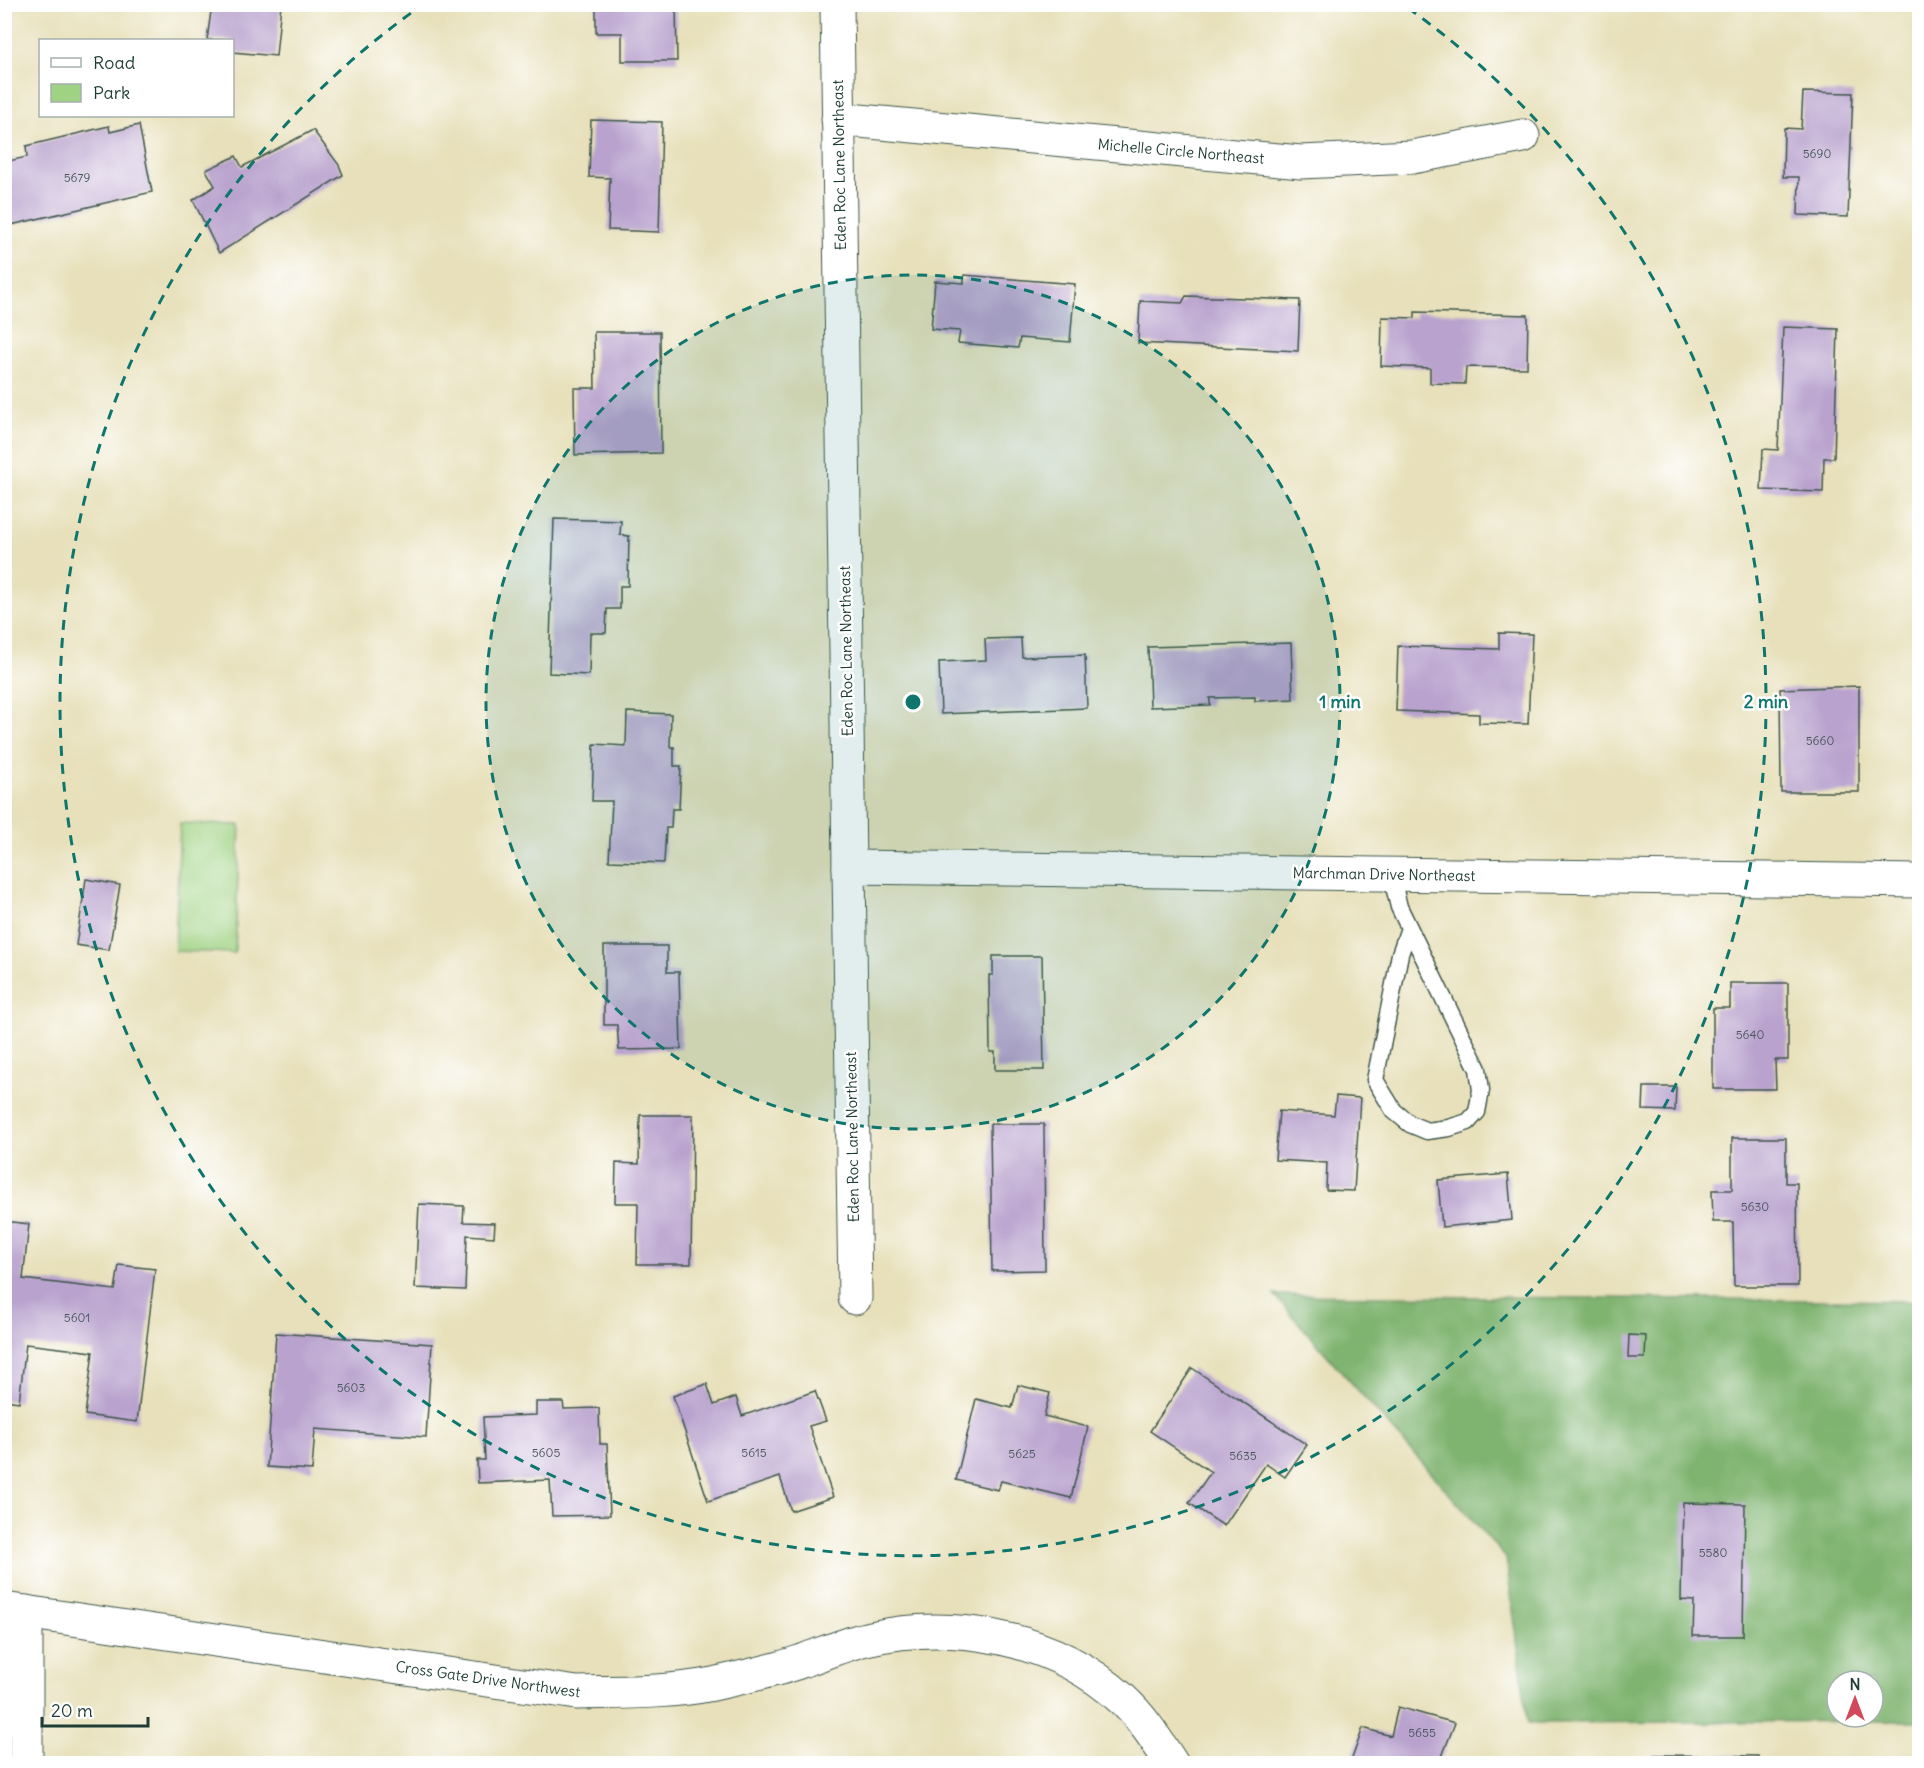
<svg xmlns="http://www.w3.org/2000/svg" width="1924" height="1768" viewBox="0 0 1924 1768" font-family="Delius,sans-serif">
<rect width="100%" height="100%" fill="#fff"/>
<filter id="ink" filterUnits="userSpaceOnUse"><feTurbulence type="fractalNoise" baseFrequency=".0167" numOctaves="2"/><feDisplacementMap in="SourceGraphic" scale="12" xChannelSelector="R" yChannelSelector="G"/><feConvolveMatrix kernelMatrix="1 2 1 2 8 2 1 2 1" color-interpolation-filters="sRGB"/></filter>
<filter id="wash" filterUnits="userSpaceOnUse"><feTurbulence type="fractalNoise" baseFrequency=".008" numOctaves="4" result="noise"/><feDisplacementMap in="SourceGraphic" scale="24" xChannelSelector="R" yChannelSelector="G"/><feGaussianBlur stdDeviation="1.35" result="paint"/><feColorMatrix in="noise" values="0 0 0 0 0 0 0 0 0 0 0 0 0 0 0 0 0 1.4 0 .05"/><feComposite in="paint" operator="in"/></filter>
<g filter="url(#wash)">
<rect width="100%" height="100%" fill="#e7e0ba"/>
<!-- green -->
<polygon fill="#9fd282" stroke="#5f885b" stroke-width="1.5" points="180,823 240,825 235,953 175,951"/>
<!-- forest -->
<path fill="#7fb470" stroke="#4f7852" stroke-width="1.5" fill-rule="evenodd" d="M1274,1295l645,6v420l-391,2 -22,-165zM1837,1681h36v36h-36z"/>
<g id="blocks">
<!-- building -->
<g fill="#b9a3ce">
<polygon points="212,4 281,4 276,56 232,52 232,40 207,40"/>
<polygon points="596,4 676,4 677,61 622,61 622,33 596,33"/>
<polygon points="1803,92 1853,93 1848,217 1798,215 1799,177 1783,177 1784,128 1801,129"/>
<polygon points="591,120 662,122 659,232 608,230 610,178 589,177"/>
<polygon points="139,125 152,192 11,225 4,193 4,162 27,157 26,146 109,126 110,132"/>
<polygon points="313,130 339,165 343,175 219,253 193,200 215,186 206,170 236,156 242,167"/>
<polygon points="964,275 1075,284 1070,342 1020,338 1018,348 958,343 960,331 931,329 935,281 964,283"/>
<polygon points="1186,296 1300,300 1298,351 1138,343 1140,301 1182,303"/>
<polygon points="1415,312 1528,315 1527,368 1466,367 1465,384 1430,383 1430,368 1381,366 1382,317 1415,318"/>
<polygon points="1783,327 1838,329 1834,458 1824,458 1823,492 1761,490 1763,449 1778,450"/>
<polygon points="594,332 660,332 661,453 575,455 574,388 595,388"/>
<polygon points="554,519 621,521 620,535 629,536 628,586 620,586 620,609 607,609 606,633 590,633 589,675 549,673"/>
<polygon points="1499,633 1532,634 1528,724 1479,723 1479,714 1396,711 1398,646 1499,649"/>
<polygon points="1021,638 1022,657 1085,655 1087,708 941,714 939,662 986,660 985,639"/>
<polygon points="1291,643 1293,699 1255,701 1255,697 1210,698 1210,705 1150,707 1148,647"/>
<polygon points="1859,686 1859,792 1781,792 1780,689"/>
<polygon points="627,712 671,714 670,747 674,747 674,766 681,766 679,809 672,809 671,828 666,828 664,863 609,861 612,801 592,801 594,744 626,746"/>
<polygon points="86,879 120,885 109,950 76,945"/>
<polygon points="604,946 667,946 667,972 679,972 681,1049 619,1050 617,1025 604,1025"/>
<polygon points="993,956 1042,956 1044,1070 995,1070 995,1052 990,1052 989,975 993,975"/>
<polygon points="1730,983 1788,983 1788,1060 1775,1060 1776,1089 1713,1089 1713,1008 1730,1008"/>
<polygon points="1644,1087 1676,1087 1675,1111 1643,1110"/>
<polygon points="1336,1096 1360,1098 1354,1191 1326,1190 1327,1163 1275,1160 1279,1111 1334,1115"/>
<polygon points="640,1115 693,1115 691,1264 637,1264 638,1203 615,1203 616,1163 639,1164"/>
<polygon points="990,1124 1044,1124 1045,1270 992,1271"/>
<polygon points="1732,1138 1786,1138 1786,1183 1797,1183 1798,1286 1734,1286 1733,1222 1713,1222 1712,1190 1732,1190"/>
<polygon points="1508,1174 1512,1220 1442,1227 1438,1180"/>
<polygon points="419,1204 464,1206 463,1222 495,1223 494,1237 467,1235 465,1290 415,1288"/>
<polygon points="4,1221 29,1224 23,1279 115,1290 119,1265 155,1269 137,1422 85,1415 93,1352 26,1344 19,1402 4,1400"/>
<polygon points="276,1333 432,1344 426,1437 315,1429 312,1470 267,1467"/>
<polygon points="1629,1335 1646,1336 1645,1358 1628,1358"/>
<polygon points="1192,1368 1307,1445 1285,1477 1266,1464 1224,1526 1189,1503 1211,1472 1150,1431"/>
<polygon points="707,1384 714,1405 736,1397 742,1416 815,1391 826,1421 809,1426 833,1497 791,1511 780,1477 708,1501 673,1396"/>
<polygon points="1018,1385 1050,1393 1044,1416 1088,1427 1071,1498 1001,1481 998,1490 956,1480 976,1399 1012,1408"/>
<polygon points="536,1402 563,1402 564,1409 599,1408 600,1444 607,1444 610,1515 552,1516 550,1480 478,1483 477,1460 485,1460 483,1417 536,1415"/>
<polygon points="1683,1503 1745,1504 1743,1636 1693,1636 1694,1601 1681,1600"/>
<polygon points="1398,1707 1455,1723 1439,1764 1350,1764 1363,1728 1391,1736"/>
<polygon points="1654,1755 1758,1756 1758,1764 1653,1764"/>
</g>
</g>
</g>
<g filter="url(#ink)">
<use href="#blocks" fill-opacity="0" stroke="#3d5548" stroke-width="1.5"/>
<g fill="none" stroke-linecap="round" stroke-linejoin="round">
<defs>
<polyline id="lane" points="1391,874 1399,907 1478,1069 1481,1090 1477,1112 1468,1122 1449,1128 1427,1131 1410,1124 1394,1111 1375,1080 1400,954 1409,928"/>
<g id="street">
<polyline points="837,4 855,1298"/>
<polyline points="838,119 1301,162 1412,157 1523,136"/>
<polyline points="849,867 1920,881"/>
<path d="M4,1609l573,84c45,-1 91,0 136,-9 22,-5 45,-10 67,-16 29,-8 57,-22 86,-29 88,-20 188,-2 256,60 21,19 35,42 50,65"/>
<polyline points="26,1612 26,1764"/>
</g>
</defs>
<!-- lane casing -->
<use href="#lane" stroke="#3d5548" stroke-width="19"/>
<!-- street casing -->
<use href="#street" stroke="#3d5548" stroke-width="35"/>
<!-- lane -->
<use href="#lane" stroke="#fff" stroke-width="16"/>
<!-- street -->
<use href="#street" stroke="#fff" stroke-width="33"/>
</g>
</g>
<!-- distance rings -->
<circle cx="913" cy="702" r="427" fill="#0f766e" fill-opacity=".12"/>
<g fill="none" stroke="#0f766e" stroke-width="3" stroke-dasharray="10 8">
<circle cx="913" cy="702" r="427"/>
<path d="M1408 8A853 853 0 1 1 418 8"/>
</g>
<g text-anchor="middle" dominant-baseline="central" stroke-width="5" stroke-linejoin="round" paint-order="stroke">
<!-- number labels -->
<g font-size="12" fill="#46565a">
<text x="1817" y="153">5690</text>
<text x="77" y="177">5679</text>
<text x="1820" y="740">5660</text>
<text x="1750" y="1034">5640</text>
<text x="1755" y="1206">5630</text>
<text x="77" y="1317">5601</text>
<text x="351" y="1387">5603</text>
<text x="546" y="1452">5605</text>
<text x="754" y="1452">5615</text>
<text x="1022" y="1453">5625</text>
<text x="1243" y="1455">5635</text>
<text x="1713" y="1552">5580</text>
<text x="1422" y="1732">5655</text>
</g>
<!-- street labels -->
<g font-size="15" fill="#1f3d34" stroke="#fff">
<text transform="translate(1181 151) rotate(5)">Michelle Circle Northeast</text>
<text transform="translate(839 165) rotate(-91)">Eden Roc Lane Northeast</text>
<text transform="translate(846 651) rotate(-91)">Eden Roc Lane Northeast</text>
<text transform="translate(1384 874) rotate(1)">Marchman Drive Northeast</text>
<text transform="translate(852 1137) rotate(-91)">Eden Roc Lane Northeast</text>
<text transform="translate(488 1679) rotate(8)">Cross Gate Drive Northwest</text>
</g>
</g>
<circle cx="913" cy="702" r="9" fill="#0f766e" stroke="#fff" stroke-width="3"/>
<g font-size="18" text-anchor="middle" font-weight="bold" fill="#0f766e" stroke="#fff" stroke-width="5" stroke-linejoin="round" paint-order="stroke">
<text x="1340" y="708">1 min</text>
<text x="1766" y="708">2 min</text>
</g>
<!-- margin -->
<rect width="1924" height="1768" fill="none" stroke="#fff" stroke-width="24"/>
<!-- legend -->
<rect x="39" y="39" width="195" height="78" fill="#ffffff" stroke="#a5b1ae" stroke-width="1.5"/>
<rect x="51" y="58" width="30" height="9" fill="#ffffff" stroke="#a5b1ae" stroke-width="1.5"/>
<text x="93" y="69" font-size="18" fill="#1f3d34">Road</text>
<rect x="51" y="84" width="30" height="18" fill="#9fd282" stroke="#a5b1ae" stroke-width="1.5"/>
<text x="93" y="99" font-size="18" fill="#1f3d34">Park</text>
<!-- north arrow -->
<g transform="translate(1855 1699)"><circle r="28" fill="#ffffff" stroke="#a5b1ae" stroke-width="1.5"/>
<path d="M0-4.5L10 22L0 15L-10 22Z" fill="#d1495b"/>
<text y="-9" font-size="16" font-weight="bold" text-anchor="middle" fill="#1f3d34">N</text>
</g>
<!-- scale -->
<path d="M42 1717v9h106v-9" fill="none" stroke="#1f3d34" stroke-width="3"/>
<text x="51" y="1717" font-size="18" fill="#1f3d34" stroke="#ffffff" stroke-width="4.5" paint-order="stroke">20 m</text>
</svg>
